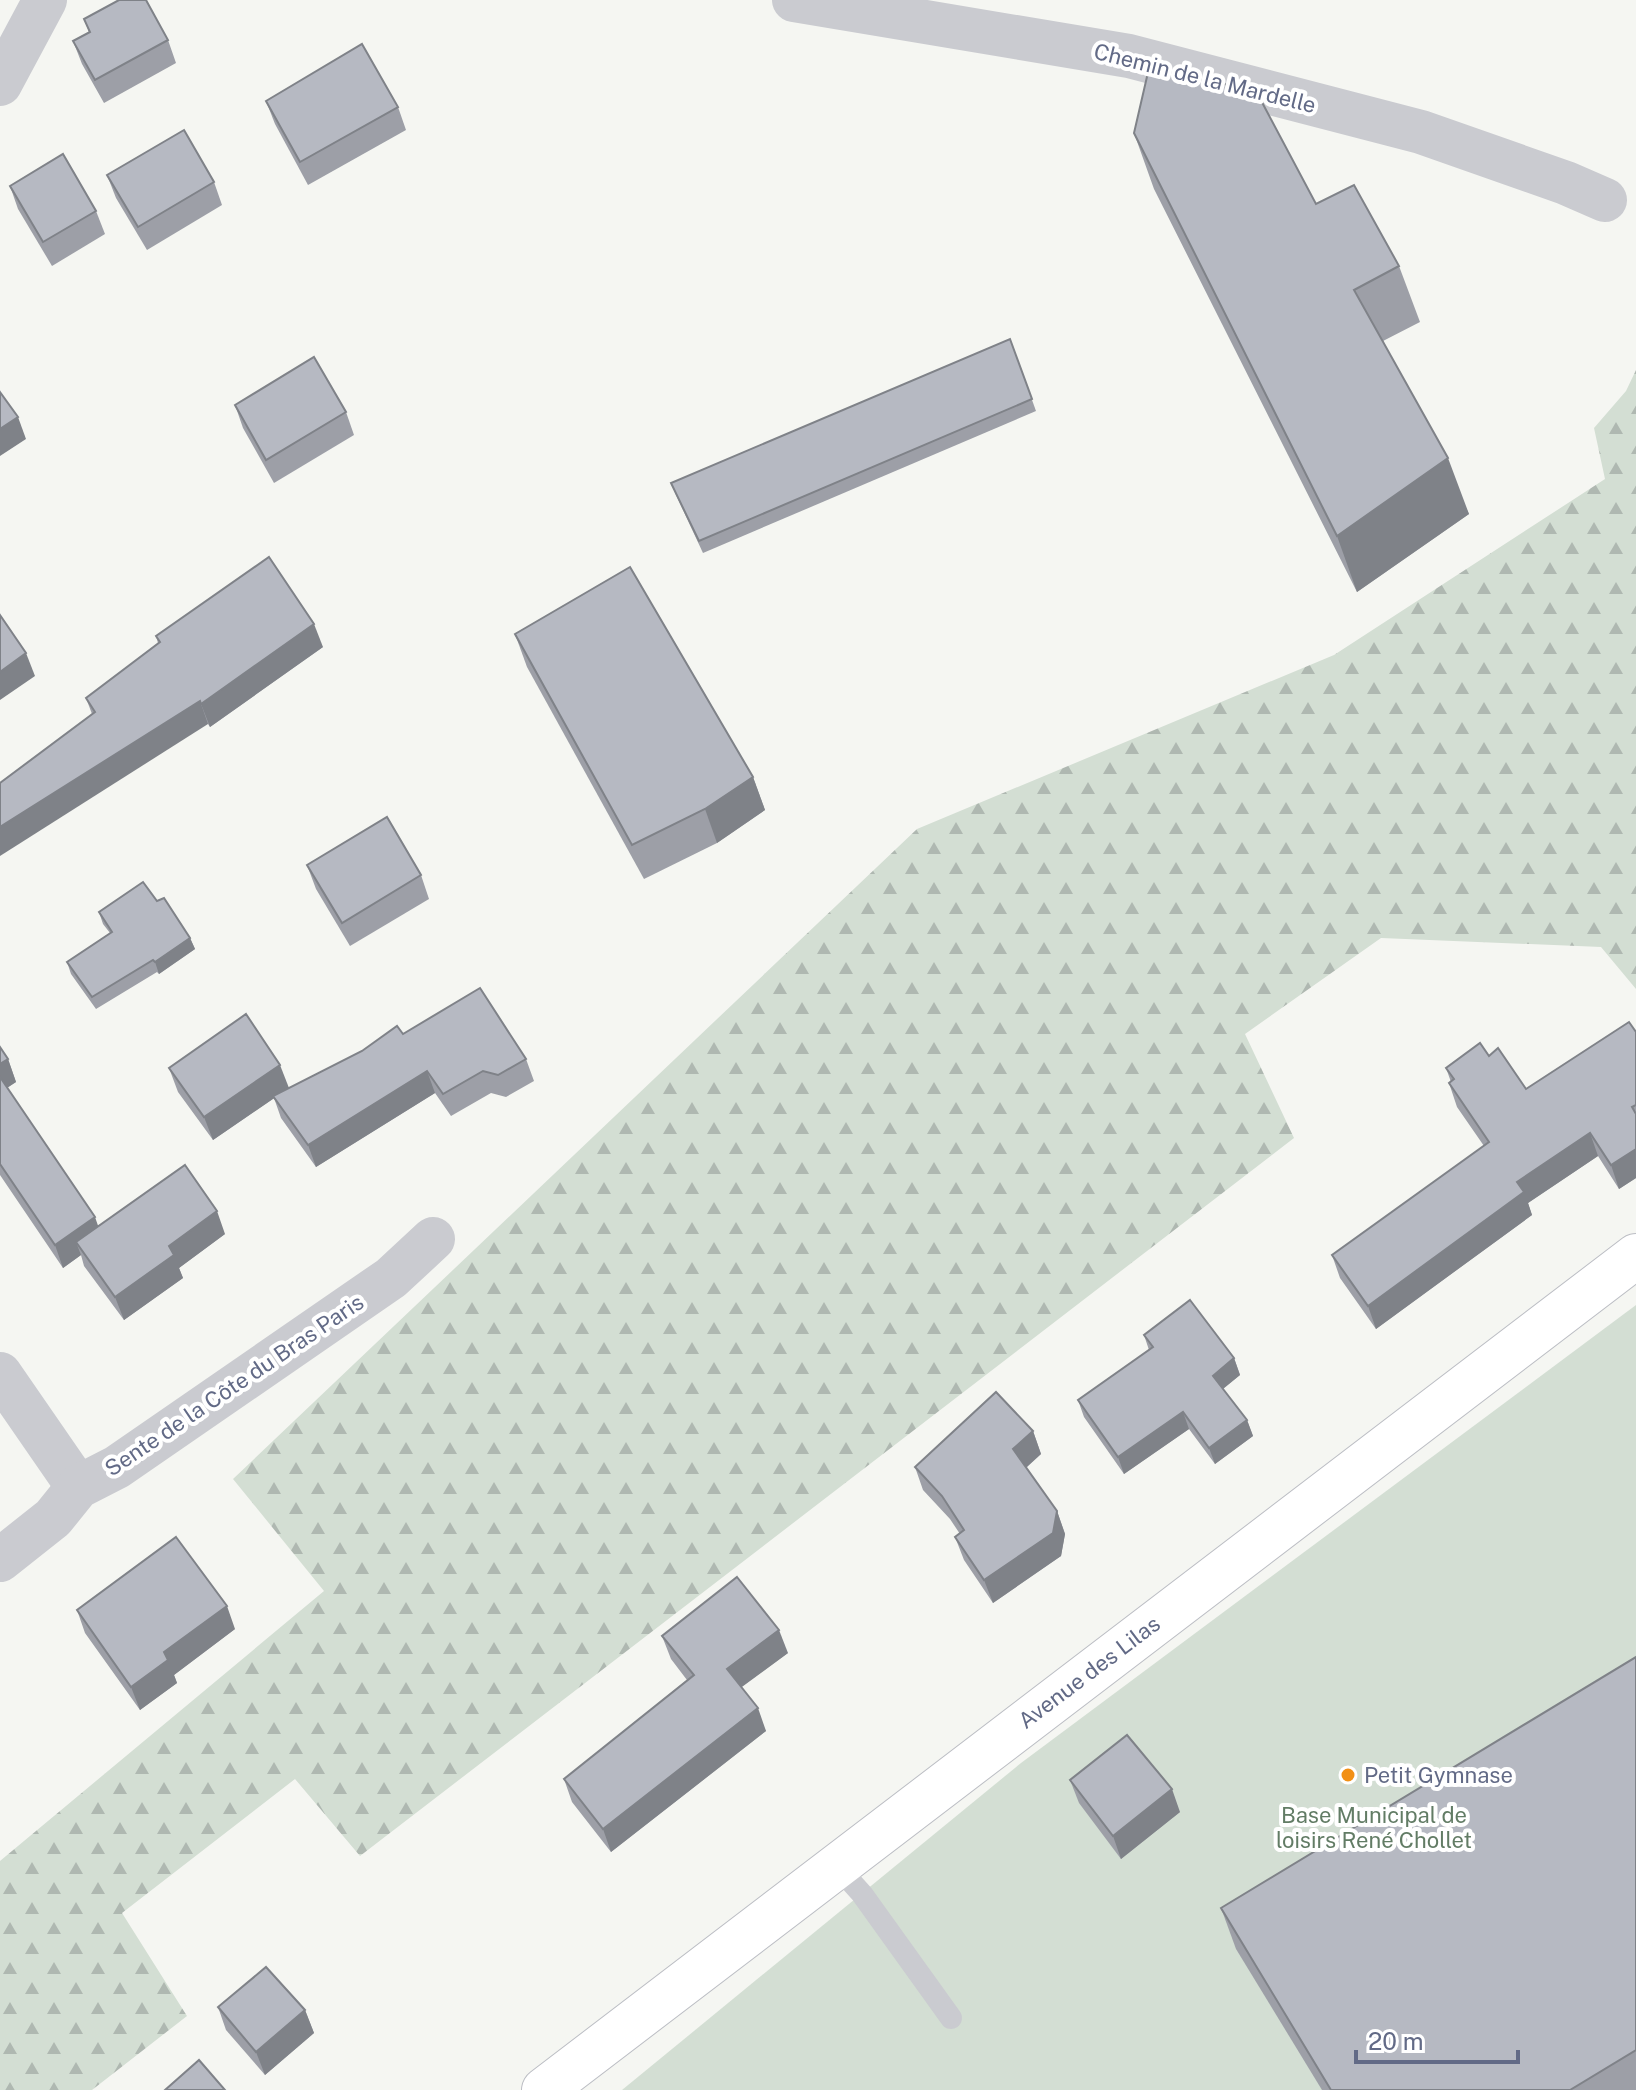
<svg xmlns="http://www.w3.org/2000/svg" width="1636" height="2090" viewBox="0 0 1636 2090" font-family="'Public Sans',sans-serif">
<defs>
<pattern id="forest-firs" width="22" height="20" patternUnits="userSpaceOnUse" patternTransform="scale(2)"><rect width="22" height="20" fill="#d3ded3"/><path d="M5 1l3.5 6h-7zM16 11l3.5 6h-7z" fill="#afb8b1"/></pattern>
</defs>
<rect width="100%" height="100%" fill="#f5f6f2"/>
<!-- forest -->
<polygon fill="url(#forest-firs)" points="1636,370 1636,989 1601,947 1381,938 1245,1034 1294,1138 360,1856 295,1779 122,1913 187,2016 92,2090 0,2090 0,1861 324,1591 233,1479 917,829 1334,655 1605,479 1594,428 1626,391"/>
<!-- green -->
<polygon fill="#d3ded3" points="1636,1305 1636,2090 622,2090 1021,1763"/>
<g fill="none" stroke-linecap="round" stroke-linejoin="round">
<defs>
<polyline id="secondary" points="544,2090 1636,1256"/>
</defs>
<!-- secondary casing -->
<use href="#secondary" stroke="#bcbec4" stroke-width="46"/>
<!-- lane -->
<polyline stroke="#cacbd0" stroke-width="22" points="836,1865 862,1894 951,2018"/>
<!-- street -->
<g stroke="#cacbd0" stroke-width="44">
<polyline points="794,0 1129,56 1421,132 1566,183 1605,200"/>
<polyline points="0,84 45,0"/>
<polyline points="0,1374 78,1487"/>
<polyline points="0,1560 53,1518 78,1487 117,1467 391,1278 433,1239"/>
</g>
<!-- secondary -->
<use href="#secondary" stroke="#fff" stroke-width="44"/>
</g>
<!-- wall -->
<g fill="#9d9fa7">
<polygon points="84,19 168,40 176,63 104,103 82,64 73,41 89,32"/>
<polygon points="266,101 398,107 406,130 308,185 275,124"/>
<polygon points="1134,133 1316,204 1399,266 1420,322 1383,341 1469,514 1357,592 1154,189"/>
<polygon points="107,175 214,182 222,205 147,250 116,198"/>
<polygon points="10,186 96,211 105,234 52,266 18,209"/>
<polygon points="1010,339 1036,411 703,553 676,495 671,483"/>
<polygon points="235,405 346,412 354,435 274,483 243,428"/>
<polygon points="515,634 753,777 765,810 717,843 644,879 527,667"/>
<polygon points="156,636 323,647 210,727 208,724 92,714 86,698 158,643"/>
<polygon points="307,865 421,875 429,899 350,946 316,889"/>
<polygon points="157,901 190,938 195,949 159,974 157,972 96,1009 71,974 67,962 110,933 103,924 99,912"/>
<polygon points="1636,1032 1636,1178 1619,1189 1598,1156 1528,1203 1532,1215 1376,1329 1340,1278 1332,1255 1484,1146 1457,1107 1449,1083 1451,1082 1446,1068 1489,1056 1526,1089"/>
<polygon points="403,1034 526,1059 534,1081 506,1097 491,1093 451,1116 435,1093 316,1167 281,1118 274,1098 213,1140 178,1092 169,1068 289,1088"/>
<polygon points="0,1047 8,1059 16,1082 7,1088 98,1227 225,1234 179,1268 183,1278 124,1320 84,1266 81,1255 63,1268 0,1175"/>
<polygon points="1144,1335 1234,1358 1240,1375 1223,1389 1247,1420 1253,1436 1215,1464 1189,1429 1124,1474 1084,1417 1078,1400 1149,1350"/>
<polygon points="1033,1431 1041,1454 1026,1468 1057,1511 1065,1534 1061,1556 993,1603 964,1560 955,1537 960,1534 950,1519 923,1490 915,1467"/>
<polygon points="77,1610 235,1629 174,1675 177,1683 140,1710 85,1633"/>
<polygon points="662,1636 788,1653 741,1687 766,1731 611,1852 572,1802 564,1779 687,1680 671,1659"/>
<polygon points="1636,1657 1636,2090 1322,2090 1236,1949 1221,1908"/>
<polygon points="1070,1780 1180,1812 1121,1859 1079,1803"/>
<polygon points="218,2007 305,2010 314,2033 265,2075 226,2030"/>
</g>
<!-- shaded-wall -->
<g fill="#7f8288">
<polygon points="18,417 26,439 0,456 0,429"/>
<polygon points="1448,458 1469,514 1357,592 1337,536"/>
<polygon points="314,624 323,647 210,727 201,704"/>
<polygon points="26,653 35,676 0,700 0,672"/>
<polygon points="200,701 208,724 0,856 0,827"/>
<polygon points="753,777 765,810 717,843 705,809"/>
<polygon points="190,938 195,949 159,974 155,962"/>
<polygon points="8,1059 16,1082 2,1091 0,1085 0,1064"/>
<polygon points="280,1065 289,1088 213,1140 204,1117"/>
<polygon points="427,1071 435,1093 316,1167 308,1145"/>
<polygon points="1590,1133 1598,1156 1528,1203 1532,1215 1376,1329 1368,1306 1517,1182"/>
<polygon points="1636,1149 1636,1178 1619,1189 1611,1165"/>
<polygon points="217,1211 225,1234 179,1268 183,1278 124,1320 115,1297 169,1246"/>
<polygon points="95,1217 103,1240 76,1242 81,1255 63,1268 55,1245"/>
<polygon points="1234,1358 1240,1375 1219,1392 1213,1376"/>
<polygon points="1183,1412 1189,1429 1124,1474 1118,1457"/>
<polygon points="1247,1420 1253,1436 1215,1464 1209,1448"/>
<polygon points="1033,1431 1041,1454 1021,1472 1013,1449"/>
<polygon points="1057,1511 1065,1534 1061,1556 993,1603 984,1580"/>
<polygon points="227,1606 235,1629 174,1675 177,1683 140,1710 131,1687 164,1652"/>
<polygon points="779,1630 788,1653 735,1692 727,1669"/>
<polygon points="758,1708 766,1731 611,1852 603,1829"/>
<polygon points="1172,1789 1180,1812 1121,1859 1113,1836"/>
<polygon points="305,2010 314,2033 265,2075 256,2052"/>
</g>
<!-- building -->
<g fill="#b6b9c2" stroke="#7f8288" stroke-width="2">
<polygon points="119,0 146,0 168,40 95,80 73,41 90,32 84,19"/>
<polygon points="362,44 398,107 300,162 266,101"/>
<polygon points="1149,68 1256,91 1316,204 1354,185 1399,266 1354,290 1448,458 1337,536 1134,133"/>
<polygon points="184,130 214,182 138,227 107,175"/>
<polygon points="63,154 96,211 43,242 10,186"/>
<polygon points="1010,339 1032,399 699,541 671,483"/>
<polygon points="314,357 346,412 266,460 235,405"/>
<polygon points="0,392 18,417 0,429"/>
<polygon points="269,557 314,624 201,704 200,701 0,827 0,783 95,712 86,698 160,642 156,636"/>
<polygon points="630,567 753,777 705,809 632,845 515,634"/>
<polygon points="0,615 26,653 0,672"/>
<polygon points="387,817 421,875 342,923 307,865"/>
<polygon points="143,882 157,901 164,898 190,938 155,962 153,960 92,997 67,962 112,932 99,912"/>
<polygon points="480,988 526,1059 498,1075 483,1071 443,1094 427,1071 308,1145 273,1096 362,1051 397,1026 403,1034"/>
<polygon points="246,1014 280,1065 204,1117 169,1068"/>
<polygon points="1629,1022 1636,1032 1636,1105 1632,1107 1636,1114 1636,1149 1611,1165 1590,1133 1517,1182 1524,1192 1368,1306 1332,1255 1489,1142 1449,1083 1454,1079 1446,1068 1480,1043 1489,1056 1498,1048 1526,1089"/>
<polygon points="0,1047 8,1059 0,1064"/>
<polygon points="0,1077 95,1217 55,1245 0,1164"/>
<polygon points="185,1165 217,1211 169,1246 174,1255 115,1297 76,1242"/>
<polygon points="1190,1300 1234,1358 1213,1376 1247,1420 1209,1448 1183,1412 1118,1457 1078,1400 1153,1347 1144,1335"/>
<polygon points="996,1392 1033,1431 1013,1449 1057,1511 1053,1533 984,1580 955,1537 964,1530 942,1496 915,1467"/>
<polygon points="176,1537 227,1606 164,1652 168,1660 131,1687 77,1610"/>
<polygon points="737,1577 779,1630 727,1669 758,1708 603,1829 564,1779 694,1675 662,1636"/>
<polygon points="1636,1657 1636,2050 1570,2090 1331,2090 1221,1908"/>
<polygon points="1127,1735 1172,1789 1113,1836 1070,1780"/>
<polygon points="266,1967 305,2010 256,2052 218,2007"/>
<polygon points="199,2060 225,2090 165,2090"/>
</g>
<!-- markers -->
<circle fill="#f29015" stroke="#fff" stroke-width="3" cx="1348" cy="1775" r="8"/>
<g text-anchor="middle" dominant-baseline="central" stroke-width="8" stroke-linejoin="round" paint-order="stroke">
<!-- street labels -->
<g font-size="22" fill="#626a86" stroke="#fff">
<text transform="translate(1205 78) rotate(14)">Chemin de la Mardelle</text>
<text transform="translate(234 1385) rotate(-34)">Sente de la Côte du Bras Paris</text>
<text transform="translate(1089 1672) rotate(-37)">Avenue des Lilas</text>
</g>
<!-- poi labels -->
<g font-size="22" fill="#626a86" stroke="#fff" text-anchor="start">
<text x="1364" y="1775">Petit Gymnase</text>
</g>
<!-- park labels -->
<g font-size="22" fill="#627c65" stroke="#fff">
<text x="1374" y="1815">Base Municipal de<tspan x="1374" dy="25">loisirs René Chollet</tspan></text>
</g>
</g>
<!-- scale -->
<path d="M1356 2050v12h162v-12" fill="none" stroke="#626a86" stroke-width="4"/>
<text x="1368" y="2050" font-size="24" fill="#626a86" stroke="#ffffff" stroke-width="6" paint-order="stroke">20 m</text>
</svg>
